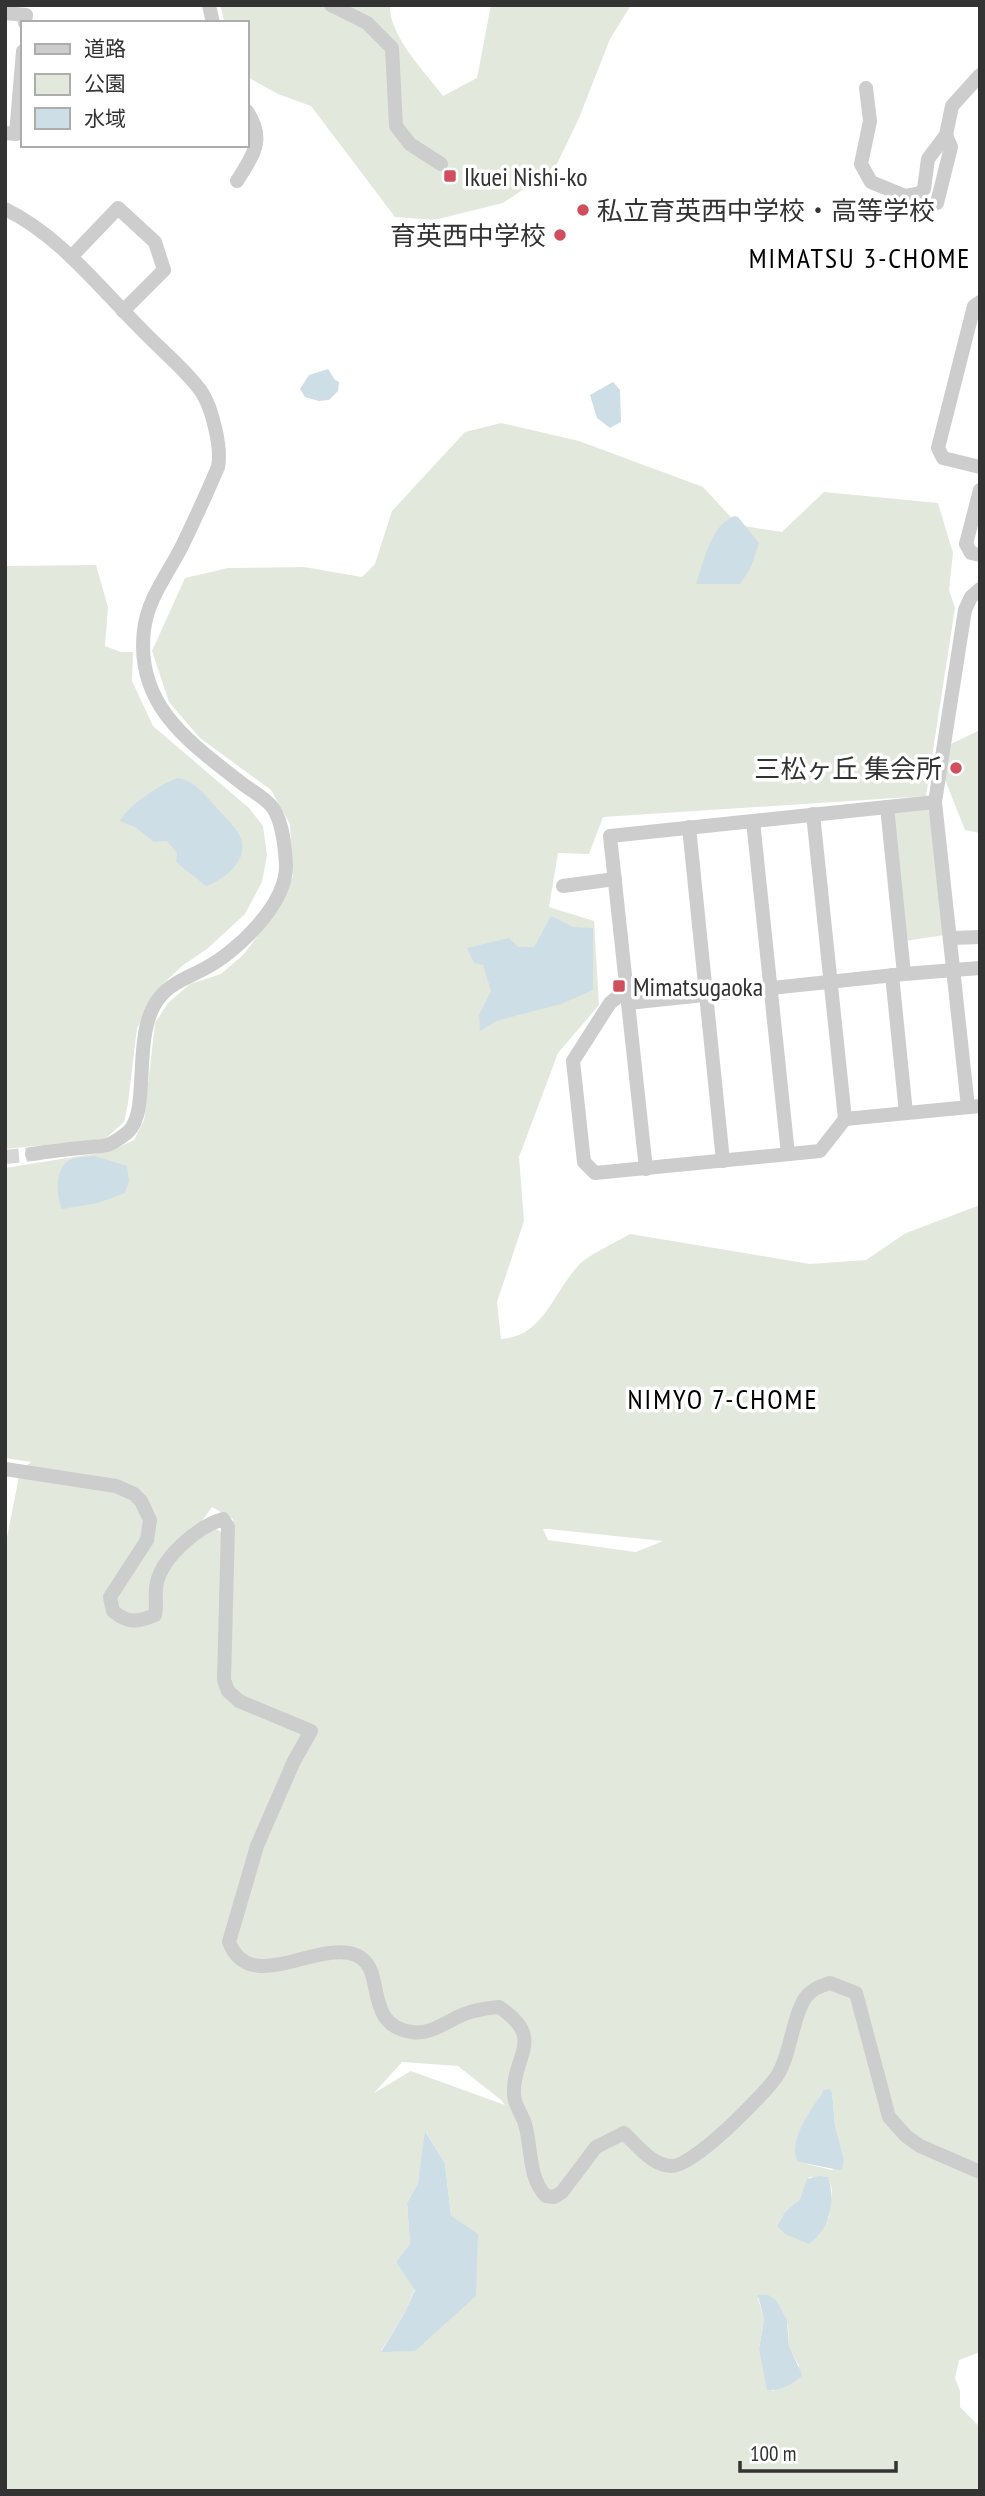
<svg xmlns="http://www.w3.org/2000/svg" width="985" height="2496" viewBox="0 0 985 2496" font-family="'PT Sans Narrow','Noto Sans JP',sans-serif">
<rect width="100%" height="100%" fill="#fff"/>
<!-- green -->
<g fill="#e3e8dd" fill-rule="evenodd">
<path d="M220,5h170c-2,30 36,68 53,91l34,-18 14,-73h140l-21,34 -31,79 -24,50 -52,35 -69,17 -39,-3 -84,-111 -33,-12 -27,-15 -4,-6v-50h-22z"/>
<path d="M501,423l78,18 124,46 35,38 44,7 42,-40 114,11 15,50 -4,37 6,18 -29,188 -323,21 -14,37 -31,-1 -9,54 45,14 5,84 -41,48 -39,104 5,64 -27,81 4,37c43,-3 51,-45 77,-73 11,-12 37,-23 52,-32l180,30 56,-4 40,-27 74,-28v1147l-21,8 -4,18 5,13v16l20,20v64h-975v-943l15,-77 11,-9 -26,-4v-290l106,-17 23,-11 10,-20 11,-97 13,-20 22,-19 31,-10 23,-20 36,-48 13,-30 -3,-52 -19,-34 -71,-52 -31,-36 -17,-51 33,-73 43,-10 76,-1 58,10 13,-13 17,-53 73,-79zM212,1507l21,12 -1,19 -30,-17zM543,1529h5l115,12 -27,11 -88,-12zM402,2062l56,4 43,34 4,5 -94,-34 -37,22zM832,2092l3,33 9,34 -12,11 -34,-8c-10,-26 13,-47 23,-68zM426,2132l19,31 6,53 -36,135h-34l23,-37 11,-25 -19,-27 14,-18 -3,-41 11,-20zM809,2177l20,3 3,10 -3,28 -52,8 8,-14 15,-13zM758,2298l18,2 12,25 1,23 10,18 -5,16 -22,9 -13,-42 5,-29z"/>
<polygon points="96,565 108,607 105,646 121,652 133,652 132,681 153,726 249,808 263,826 267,855 262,882 245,914 207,949 182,966 164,983 137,1028 128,1103 124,1122 105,1139 5,1149 5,566"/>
<polygon points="980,730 980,833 965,830 944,777 951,744"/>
<polygon points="928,807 951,934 905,941 894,812"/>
</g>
<!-- water -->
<g fill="#cedee6">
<polygon points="328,369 335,380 339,382 338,391 329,400 319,401 305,397 300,389 309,375"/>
<polygon points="613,382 620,390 621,422 610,428 597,418 590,395"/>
<path d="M734,516l4,1 21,26 -8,24 -11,17h-44c8,-22 14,-58 38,-68z"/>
<path d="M178,778c17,3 26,16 38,29 9,11 23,21 26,35 4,21 -19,38 -36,44l-30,-24 1,-9 -10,-12 -13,1 -19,-15 -15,-6c8,-16 42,-38 58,-43z"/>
<polygon points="551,916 573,927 593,928 593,990 561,1004 496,1021 480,1031 479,1015 491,991 483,965 474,963 467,948 509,938 518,947 534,947"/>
<path d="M95,1156l32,10 2,15 -4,12 -27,10 -36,6c-6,-14 -8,-43 10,-50 7,-2 16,-2 23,-3z"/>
<path d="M830,2089l2,3 3,33 9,34 -2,10 -3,1 -41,-8c-12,-22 15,-54 26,-72z"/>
<polygon points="425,2131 445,2163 451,2216 478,2234 476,2296 415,2351 381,2352 404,2314 415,2290 396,2262 410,2244 407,2203 418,2183"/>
<path d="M819,2176l9,1c8,24 2,52 -19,67l-24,-10 -8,-8 8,-14 15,-13 7,-20z"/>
<path d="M758,2295h10l8,5 11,20 2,27 13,27 -1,3c-9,7 -22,15 -34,13l-8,-41 5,-29z"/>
</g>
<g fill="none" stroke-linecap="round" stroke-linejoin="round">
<!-- minor-tunnel -->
<polyline stroke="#d6d6d6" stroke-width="14" stroke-dasharray="14 7" stroke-linecap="butt" points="5,1157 32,1154"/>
<!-- minor -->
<g stroke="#cdcdcd" stroke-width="14">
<polyline points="209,5 213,23"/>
<polyline points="331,5 367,23 392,48 396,126 410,144 441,164"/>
<polyline points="5,13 26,15 25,23"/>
<polyline points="866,88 870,121 861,164 871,182 905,196 920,193 924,189 928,159 946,135 952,106 980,75"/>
<polyline points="5,133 16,134 23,51"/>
<path d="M237,181c16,-26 29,-41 10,-70"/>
<polyline points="937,203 951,147 946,135"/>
<path d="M5,209c54,26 94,78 136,120 19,20 43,39 60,62 11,16 21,57 17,76 -11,26 -23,52 -35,77 -14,29 -35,53 -39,86 -9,75 45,112 96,152 10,8 26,16 33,26 10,15 12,39 13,57 1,39 -49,87 -82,104 -15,8 -33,14 -44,28 -30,35 -8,113 -32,135 -5,4 -11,9 -18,12 -6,3 -14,2 -20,3 -20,2 -39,4 -58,7"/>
<polyline points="71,257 118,208 155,242 164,270 123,311"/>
<polyline points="980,302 974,306 938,448 943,458 980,467"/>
<polyline points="980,490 966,544 971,553 980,555"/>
<polyline points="935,802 610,836 628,1003 904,974 980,968"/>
<polyline points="887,807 904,974"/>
<polyline points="813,814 845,1119"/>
<polyline points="753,821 788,1154"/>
<polyline points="689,827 723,1161"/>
<polyline points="563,886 615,879"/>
<polyline points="951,938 980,937"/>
<polyline points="892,975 906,1113"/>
<polyline points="627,989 610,1003 573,1061 584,1162 595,1173 820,1151 845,1119 980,1106"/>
<polyline points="628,1003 646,1169"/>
<polyline points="968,1107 935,802 965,610 971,597 980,589"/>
<path d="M5,1469l111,17 18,8 7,7 9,19 -3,20 -37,57 3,14c15,13 25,11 42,4 2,-9 0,-18 1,-27 3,-29 41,-61 67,-69l5,8 -4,153 4,11 11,10 72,30 -17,30 -37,85 -28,96c21,54 87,-2 127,13 32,13 5,70 56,77 18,3 34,-10 50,-17 12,-5 24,-7 37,-8 48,32 13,49 15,87 0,11 8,20 11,30 7,24 3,54 21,72l8,1 8,-5 34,-45 28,-14c13,12 28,33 48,33 22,0 92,-71 105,-90 15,-22 16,-71 34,-84 5,-5 13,-7 19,-9l26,10 33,124 17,19 14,10 60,26"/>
</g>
</g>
<!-- markers -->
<g fill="#d14e5c" stroke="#fff" stroke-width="2.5">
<rect x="443" y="169" width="14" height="14" rx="3.5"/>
<circle cx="583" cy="210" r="7"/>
<circle cx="560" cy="235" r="7"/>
<circle cx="956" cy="768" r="7"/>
<rect x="612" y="979" width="14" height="14" rx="3.5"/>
</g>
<g text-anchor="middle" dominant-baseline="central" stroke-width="7" stroke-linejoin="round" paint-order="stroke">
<!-- poi labels -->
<g font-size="26" fill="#333" stroke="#fff" text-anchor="start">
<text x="464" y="176">Ikuei Nishi-ko</text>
<text x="597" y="210">私立育英西中学校・高等学校</text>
<text x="546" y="235" text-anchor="end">育英西中学校</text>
<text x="942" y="768" text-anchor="end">三松ヶ丘 集会所</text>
<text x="633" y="986">Mimatsugaoka</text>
</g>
<!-- neighbourhood labels -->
<g font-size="28" letter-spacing="2" fill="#000" stroke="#fff">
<text x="860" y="257">MIMATSU 3-CHOME</text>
<text x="723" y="1398">NIMYO 7-CHOME</text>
</g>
</g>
<!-- border -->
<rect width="985" height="2496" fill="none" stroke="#333333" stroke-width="14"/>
<!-- legend -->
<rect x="21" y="21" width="228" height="126" fill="#ffffff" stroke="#adadad" stroke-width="2"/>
<rect x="35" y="44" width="35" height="10" fill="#cdcdcd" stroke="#adadad" stroke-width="2"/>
<text x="84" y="56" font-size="21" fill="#333333">道路</text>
<rect x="35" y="74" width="35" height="21" fill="#e3e8dd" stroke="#adadad" stroke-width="2"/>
<text x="84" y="91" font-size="21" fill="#333333">公園</text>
<rect x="35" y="108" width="35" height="21" fill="#cedee6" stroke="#adadad" stroke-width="2"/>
<text x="84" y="126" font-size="21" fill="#333333">水域</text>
<!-- scale -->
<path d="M740 2461v10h156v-10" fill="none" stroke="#333333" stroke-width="3.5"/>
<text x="750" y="2461" font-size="21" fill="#333333" stroke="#ffffff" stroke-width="5" paint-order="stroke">100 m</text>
</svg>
